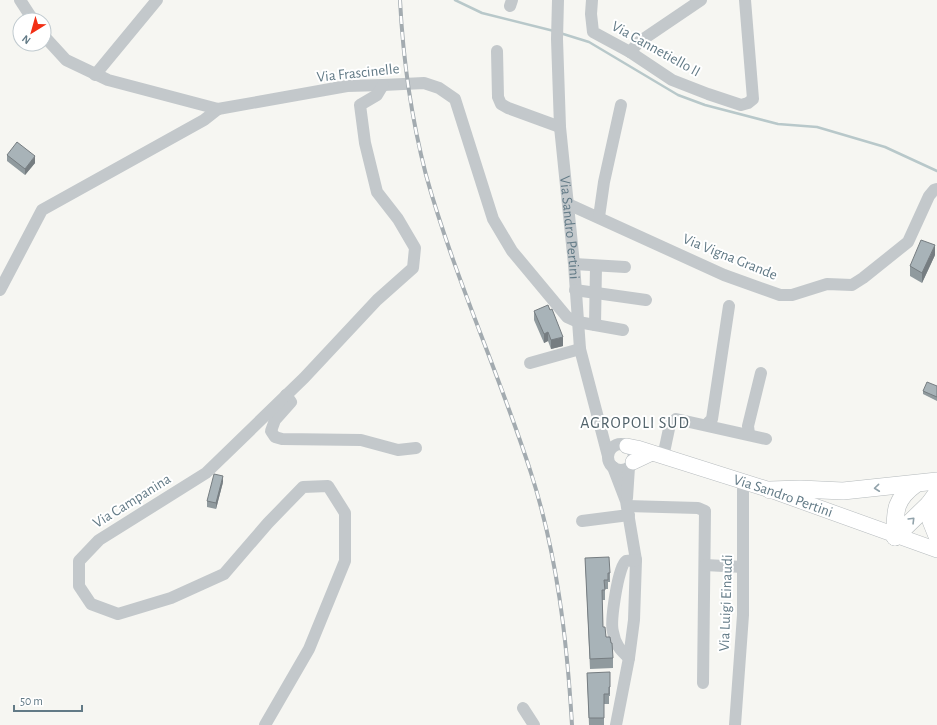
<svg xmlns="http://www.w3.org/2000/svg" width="937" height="725" viewBox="0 0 937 725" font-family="'Alegreya Sans',sans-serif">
<rect width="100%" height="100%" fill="#f6f6f2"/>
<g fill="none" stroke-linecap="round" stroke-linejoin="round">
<!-- stream -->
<g stroke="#b8c8ca" stroke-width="2.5">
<polyline points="455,0 482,13 554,31"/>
<polyline points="560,33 589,42 678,95 705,105 778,124 817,127 885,147 937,171"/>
</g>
<defs>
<g id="major">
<path id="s2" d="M627,446l10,2 133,42 167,60"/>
<polyline points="633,462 652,453"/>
</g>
<g id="highway">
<polyline points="770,490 800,489 843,491 937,481"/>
<polyline points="929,504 931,521 937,536"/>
<path d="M895,537c0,-26 -1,-37 21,-53"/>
<polyline points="895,537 929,504 937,493"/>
</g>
</defs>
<!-- major casing -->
<use href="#major" stroke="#b6bbbe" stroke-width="16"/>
<!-- highway casing -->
<use href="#highway" stroke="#b5babc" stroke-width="18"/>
<!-- minor -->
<g stroke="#c3c8cb" stroke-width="12">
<polyline points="20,0 33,20"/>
<path id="s1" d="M558,0l-1,39 3,88 14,137 6,85 28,107"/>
<polyline points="592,0 591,14 593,32 630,52 672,80 708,94 741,105 748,103 753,99 745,0"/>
<polyline points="510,6 512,0"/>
<polyline points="44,36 66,60 108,80 218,109 347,86 383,85 424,83 439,88 455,99 493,219 512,251 567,317 578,322 623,330"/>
<polyline points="497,51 498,97 501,104 508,108 560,127"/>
<polyline points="630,52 639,42 701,0"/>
<polyline points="95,75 157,0"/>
<polyline points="568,204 724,275 780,295 792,295 827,284 852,285 863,278 908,242 929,196 934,190 937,189"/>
<polyline points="599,217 604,182 621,105"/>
<polyline points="574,264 625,267"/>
<polyline points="0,290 42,210 204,120 218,109"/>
<polyline points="575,290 646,300"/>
<polyline points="595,325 596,266"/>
<polyline points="530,363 580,349"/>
<polyline points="286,395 291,402 275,420 271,431 275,437 282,439 361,440 398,450 416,448"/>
<polyline points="706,425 712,419 729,306"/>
<polyline points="749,434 748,426 761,373"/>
<circle cx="621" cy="457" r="13"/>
<polyline points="663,457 670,424 676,419 766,439"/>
<polyline points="613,467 626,501 636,560 634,620 629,658 616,725"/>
<polyline points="627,498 629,467"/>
<polyline points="627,506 698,508 705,511 703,683"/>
<polyline points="582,521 629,515"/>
<polyline points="705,565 743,567"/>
<path d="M629,658c-9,-8 -14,-14 -16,-26 -3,-10 5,-66 13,-71l10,-1"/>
<polyline points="523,708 534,725"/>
<polyline points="265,725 309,649 345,561 345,513 328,486 303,487 268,523 224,574 171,598 118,614 91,604 79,586 79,561 99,540 206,473 304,378 377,300 413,268 415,248 398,219 377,192 365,143 360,105 377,95 383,85"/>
<polyline points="735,725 743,615 743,481"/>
</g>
<!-- major -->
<use href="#major" stroke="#fff" stroke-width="15"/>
<!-- highway -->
<use href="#highway" stroke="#fff" stroke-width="17"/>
<defs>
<path id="rail" d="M400,0c3,59 11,117 26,175 28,101 73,198 105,298 26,81 36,167 41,252"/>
</defs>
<!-- rail casing -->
<use href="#rail" stroke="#a3abb0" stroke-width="4"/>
<!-- rail -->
<use href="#rail" stroke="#fff" stroke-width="2.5" stroke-dasharray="8" stroke-linecap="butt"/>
</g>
<!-- wall -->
<g fill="#909a9e">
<polygon points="7,155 35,163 25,175 7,161"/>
<polygon points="935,255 922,283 910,276 910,266"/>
<polygon points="534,311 563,346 551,349 548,341 544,343 534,320"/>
<polygon points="937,386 937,401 923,394 923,391"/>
<polygon points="223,482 216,509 207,507 207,501"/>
<polygon points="585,558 610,573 610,582 608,582 608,589 605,589 605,600 602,600 603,627 613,658 613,668 590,669"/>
<polygon points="587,673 610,687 610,696 609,696 609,704 604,704 604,725 589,725"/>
</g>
<!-- shaded-wall -->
<g fill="#767d81">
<polygon points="35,156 35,163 25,175 25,169"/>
<polygon points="935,245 935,255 922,283 922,273"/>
<polygon points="548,332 548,341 544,343 544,334"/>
<polygon points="563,337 563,346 551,349 551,340"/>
<polygon points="223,476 223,482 216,509 216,503"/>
</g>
<!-- building -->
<g fill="#a8b3b8" stroke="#767d81">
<polygon points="17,142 35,156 25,169 7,155"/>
<polygon points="921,240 935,245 922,273 910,266"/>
<polygon points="548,305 550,310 552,309 563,337 551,340 548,332 544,334 534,311"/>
<polygon points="927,382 937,386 937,397 923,391"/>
<polygon points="214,474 223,476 216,503 207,501"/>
<polygon points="609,557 610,573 608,573 608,580 604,580 605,590 602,590 603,627 605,627 606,637 610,637 611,643 612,643 613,658 590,659 585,558"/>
<polygon points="610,672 610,687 609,687 609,694 604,694 604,718 589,718 587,673"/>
</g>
<!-- one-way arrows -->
<defs><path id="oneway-chevron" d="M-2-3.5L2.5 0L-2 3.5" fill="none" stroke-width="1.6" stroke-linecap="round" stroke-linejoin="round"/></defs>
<g stroke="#91a2aa">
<use href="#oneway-chevron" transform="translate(877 488) rotate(174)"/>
<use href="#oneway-chevron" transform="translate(912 520) rotate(-45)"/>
</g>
<g text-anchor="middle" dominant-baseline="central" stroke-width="4" stroke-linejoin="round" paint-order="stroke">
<!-- street labels -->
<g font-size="15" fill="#627a86" stroke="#fff">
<text transform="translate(656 49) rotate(29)">Via Cannetiello II</text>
<text transform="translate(358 73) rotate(-6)">Via Frascinelle</text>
<text stroke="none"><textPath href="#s1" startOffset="228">Via Sandro Pertini</textPath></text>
<text transform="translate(730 257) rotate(22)">Via Vigna Grande</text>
<text stroke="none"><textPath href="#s2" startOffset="164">Via Sandro Pertini</textPath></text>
<text transform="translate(132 501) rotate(-32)">Via Campanina</text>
<text transform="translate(726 603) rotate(-88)">Via Luigi Einaudi</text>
</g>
<!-- neighbourhood labels -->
<g font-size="16" letter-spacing="1" fill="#51626a" stroke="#fff">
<text x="635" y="423">AGROPOLI SUD</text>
</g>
</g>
<!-- north arrow -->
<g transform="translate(32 32) rotate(217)"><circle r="19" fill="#ffffff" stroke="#c0cacf"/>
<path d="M0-3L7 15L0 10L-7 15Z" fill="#f22f15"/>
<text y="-6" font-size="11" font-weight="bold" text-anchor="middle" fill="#627a86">N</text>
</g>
<!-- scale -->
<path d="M14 705v6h68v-6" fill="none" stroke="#627a86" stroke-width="2"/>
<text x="20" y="705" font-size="12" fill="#627a86" stroke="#ffffff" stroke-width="3" paint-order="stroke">50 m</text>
</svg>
